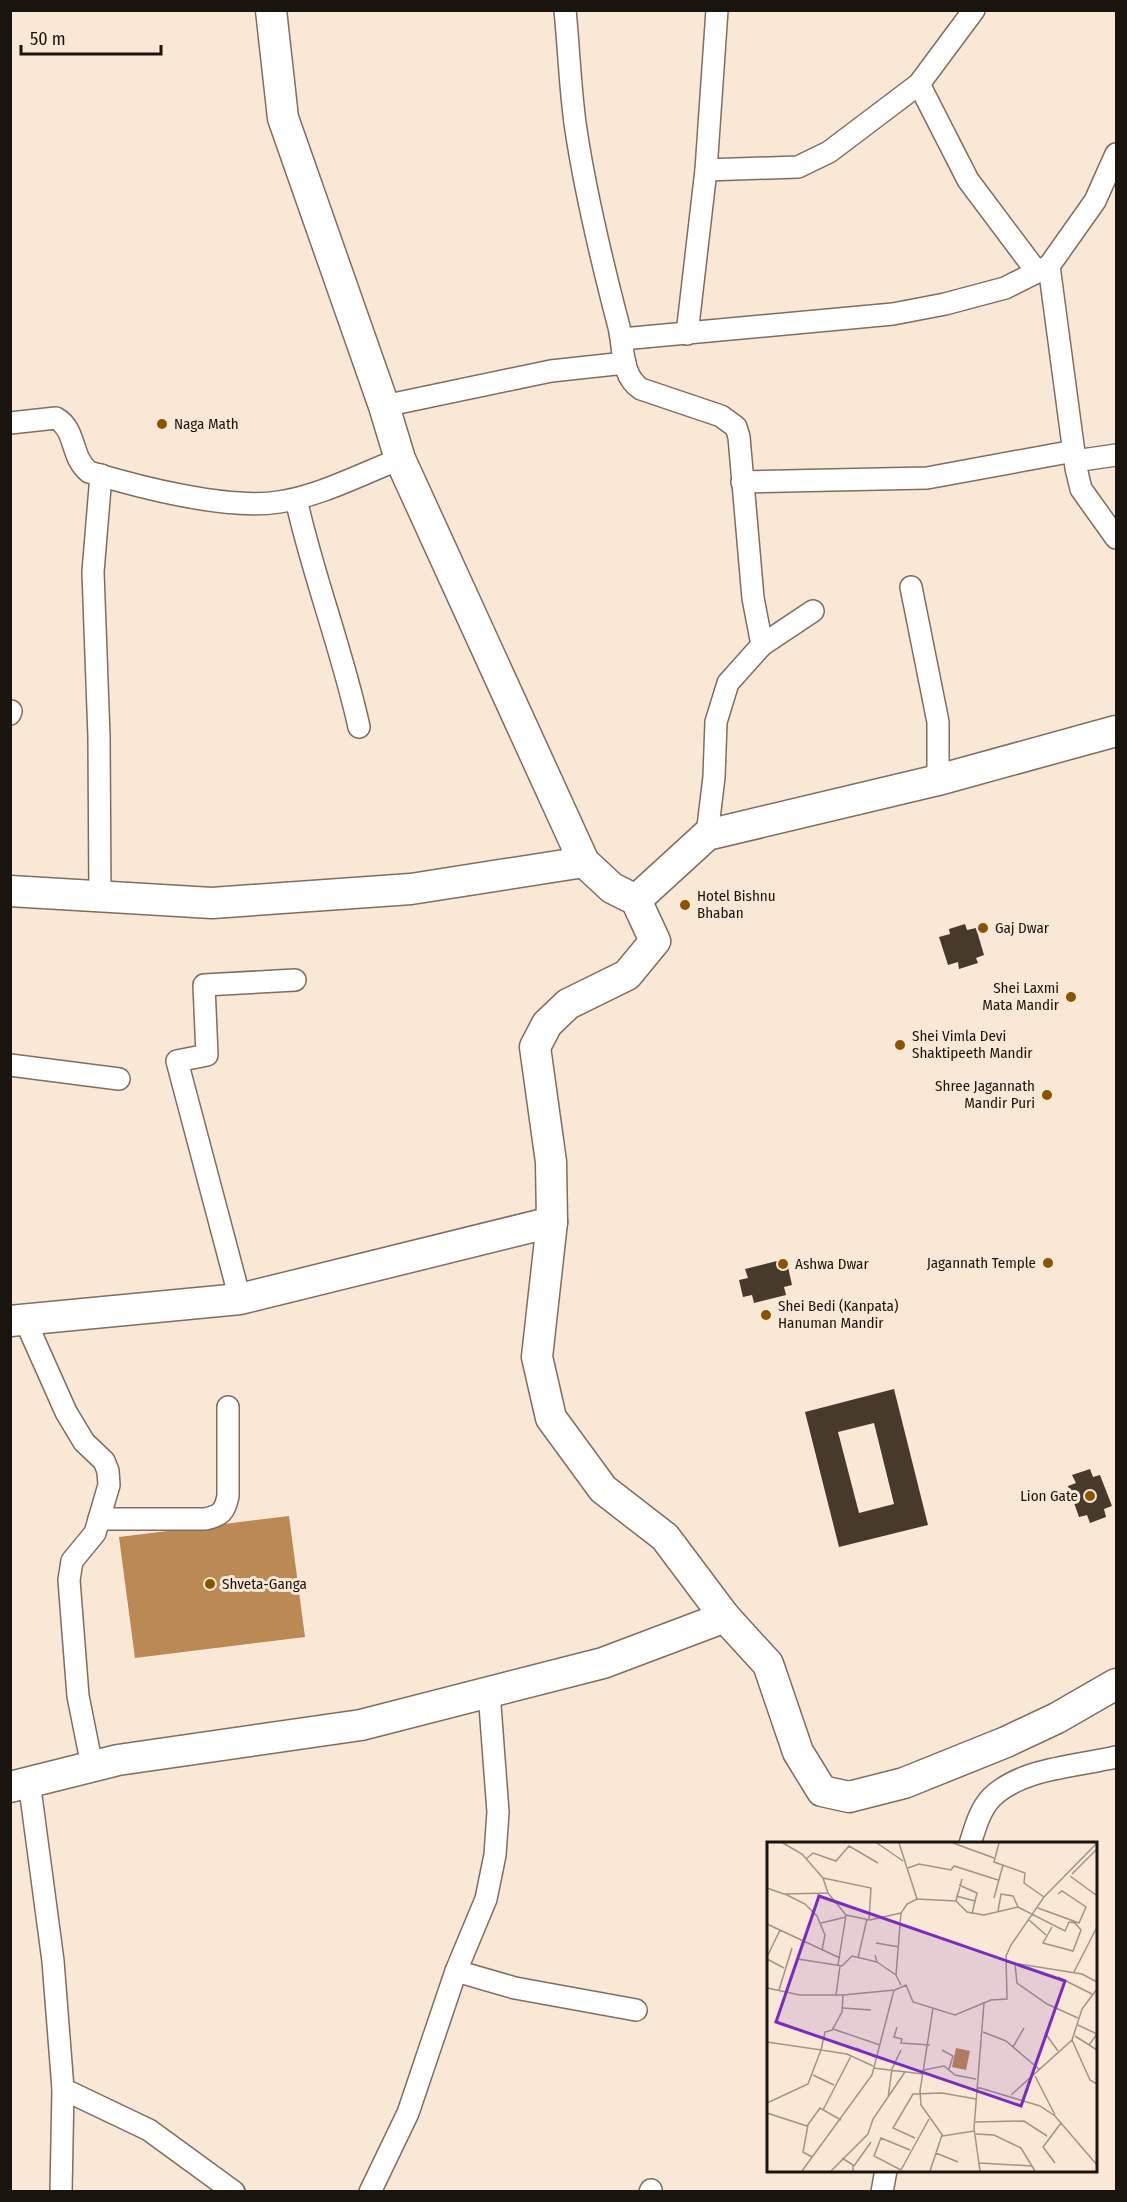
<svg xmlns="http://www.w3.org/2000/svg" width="1127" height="2202" viewBox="0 0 1127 2202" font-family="'Fira Sans Condensed',sans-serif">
<rect width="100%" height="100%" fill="#fae8d7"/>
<!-- water -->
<polygon fill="#bb8953" points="289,1516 305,1637 135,1658 119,1537"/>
<!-- building -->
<g fill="#47392b" fill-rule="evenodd">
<polygon points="965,924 967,930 976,928 984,955 976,958 978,963 959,969 958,962 948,965 939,937 950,934 949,929"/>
<polygon points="777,1261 779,1269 788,1267 792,1285 784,1287 786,1295 754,1303 752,1295 743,1297 739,1280 748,1278 745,1269"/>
<path d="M894,1389l34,136 -89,22 -34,-135zM874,1423l20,81 -35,9 -21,-81z"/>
<polygon points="1090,1469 1093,1477 1100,1475 1112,1506 1104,1509 1106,1517 1090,1523 1087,1515 1079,1517 1068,1486 1076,1483 1072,1475"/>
</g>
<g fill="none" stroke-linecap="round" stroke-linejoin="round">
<defs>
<g id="street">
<path d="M565,10c4,40 5,80 11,120 10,66 26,132 43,197 5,22 2,49 22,62l80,27 15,11 3,10 14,161 9,47 51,-34"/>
<polyline points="919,84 968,180 1037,272"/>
<polyline points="1116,154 1095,201 1049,266 1076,468 1081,489 1116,538"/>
<polyline points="706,170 798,167 829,152 919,84 974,10"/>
<polyline points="687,334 706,170 717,10"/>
<polyline points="622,339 893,314 945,304 1005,288 1049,266"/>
<polyline points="384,406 551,371 625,363"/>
<path d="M10,423l46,-5c21,12 14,39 33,54 50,15 138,38 190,30 41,-6 82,-28 121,-43"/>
<polyline points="1075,461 1116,455"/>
<polyline points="742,482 927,478 1074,451"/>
<path d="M296,499c17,77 46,150 63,228"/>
<polyline points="911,587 938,722 938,780"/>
<polyline points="10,714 11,711"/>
<polyline points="707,835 714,777 716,722 728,683 762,645"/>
<polyline points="100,898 99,737 93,572 101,475"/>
<polyline points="10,1065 119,1079"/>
<polyline points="240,1299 177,1061 207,1055 204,985 295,980"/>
<polyline points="25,1320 66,1412 84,1442 104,1461 108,1471 109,1485 95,1533 72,1561 69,1580 78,1696 92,1766"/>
<path d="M99,1519h106c15,-3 20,-7 23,-23v-89"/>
<polyline points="29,1781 53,1961 63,2089 61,2192"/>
<path d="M970,1844c5,-16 10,-35 22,-47 30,-29 86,-31 124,-40"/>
<polyline points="456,1971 515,1988 636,2010"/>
<polyline points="63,2089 149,2130 234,2192"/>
<polyline points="370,2192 408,2113 456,1971 486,1899 495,1855 498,1812 489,1692"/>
<polyline points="650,2192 651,2190"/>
<polyline points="882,2192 886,2170"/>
</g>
<g id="secondary">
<polyline points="271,10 283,118 384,406 400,459 584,862 612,888 636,900 655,941 627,975 568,1004 547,1024 535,1047 551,1162 552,1222 537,1357 551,1418 603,1489 665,1537 725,1617 768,1664 798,1752 822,1791 849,1797 904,1783 1006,1742 1057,1718 1116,1684"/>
<polyline points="10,891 212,903 411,889 584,862"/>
<polyline points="636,900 707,835 938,780 1116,731"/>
<polyline points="10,1321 240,1299 552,1222"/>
<polyline points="10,1787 118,1760 361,1725 603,1663 725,1617"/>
</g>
</defs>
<!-- street casing -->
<use href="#street" stroke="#7e6e5f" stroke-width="24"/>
<!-- secondary casing -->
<use href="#secondary" stroke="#7e6e5f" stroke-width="33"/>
<!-- street -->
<use href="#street" stroke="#fff" stroke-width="21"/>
<!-- secondary -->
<use href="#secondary" stroke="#fff" stroke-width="30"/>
</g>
<!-- markers -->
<g fill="#8a5403" stroke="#fae8d7" stroke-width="2">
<circle cx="162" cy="424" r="6"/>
<circle cx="685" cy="905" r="6"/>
<circle cx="983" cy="928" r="6"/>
<circle cx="1071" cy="997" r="6"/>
<circle cx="900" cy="1045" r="6"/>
<circle cx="1047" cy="1095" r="6"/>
<circle cx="1048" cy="1263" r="6"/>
<circle cx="783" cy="1264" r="6"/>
<circle cx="766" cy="1315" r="6"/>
<circle cx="1090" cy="1496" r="6"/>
<circle cx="210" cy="1584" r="6"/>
</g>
<g text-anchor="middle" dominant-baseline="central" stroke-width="6" stroke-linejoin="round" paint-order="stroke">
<!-- poi labels -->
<g font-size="15" fill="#1a140e" stroke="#fae8d7" text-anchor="start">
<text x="174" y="424">Naga Math</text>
<text x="697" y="896">Hotel Bishnu<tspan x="697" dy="17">Bhaban</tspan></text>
<text x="995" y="928">Gaj Dwar</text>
<text x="1059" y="988" text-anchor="end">Shei Laxmi<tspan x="1059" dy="17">Mata Mandir</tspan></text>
<text x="912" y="1036">Shei Vimla Devi<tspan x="912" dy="17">Shaktipeeth Mandir</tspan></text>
<text x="1035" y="1086" text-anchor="end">Shree Jagannath<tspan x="1035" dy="17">Mandir Puri</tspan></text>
<text x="1036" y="1263" text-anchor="end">Jagannath Temple</text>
<text x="795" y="1264">Ashwa Dwar</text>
<text x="778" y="1306">Shei Bedi (Kanpata)<tspan x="778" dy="17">Hanuman Mandir</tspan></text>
<text x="1078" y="1496" text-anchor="end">Lion Gate</text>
<text x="222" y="1584">Shveta-Ganga</text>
</g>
</g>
<!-- overview -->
<g transform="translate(767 1842)">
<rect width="330" height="330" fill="#fae8d7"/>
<path d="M189,206l14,3 -4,19 -14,-3z" fill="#bb8953"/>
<path fill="none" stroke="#a09387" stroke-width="1.5" d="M16,1l19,11 21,24 5,15M110,1l26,18M132,1l18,56M186,1l41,15M232,1l-5,19 31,11 -1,10 20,14M39,17l7,-6 23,8 13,-15 29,17M141,26l11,-4 32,6 3,-4 44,14M305,32l25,-25M303,34l26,19M56,36l48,10 -2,32M192,43l18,8 -5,21M0,46l17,6 44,-1 18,22 24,5 31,-7M18,52l20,10 12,12 8,19 -3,15M189,54l19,5M227,56l9,-33M189,59l6,-22M271,66l41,15 7,-16 -24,-16 -4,3M231,69l3,-17 12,2 5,11M262,78l17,15M54,81l25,-6M0,82l73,34M109,101l23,4M0,115l13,-27M91,116l9,-39M0,117l17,9M31,117l44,7 10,-10 25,6 -2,-7M110,120l19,13M239,120l76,12 15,8M248,122l2,19 30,21 31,14M71,123l8,-50M307,130l23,-45M291,135l34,17M134,143l-5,-10 5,-62 6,-9 10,-5 39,2 11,11 17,3 34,-8 47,24 4,-9 6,1 6,7 -8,21 -30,-8 9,-16M0,146l33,7h43l52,-5 11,-5 7,17 42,13 36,-15 16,-1 -1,-43 5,-11 33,-48 53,-54M12,148l13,-42M69,153l4,-29M76,166l28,2M166,166l-13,83 1,14 22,31 31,-5M311,183l19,9 -8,11M130,185l-3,10 8,2 -1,4 29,2M66,187l47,16M216,190l23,9 34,29M278,191l13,18M308,194l22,14M305,198l18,40 7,4M0,200l54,8 4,-18 7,-2 10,-18 1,-17M246,205l11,-19M89,206l19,9M175,208l11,6 -4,13M106,226l50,6M157,228l20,-4 11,9 21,4M46,233l21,10M268,234l20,39M210,245l63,19 15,10 42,49M244,253l61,-55 10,-31 15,-20M121,256l4,-29 9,-19M0,261l41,-19 13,-34 26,4 26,12M56,268l28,-54M0,271l40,13 13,-18 21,12M208,280l49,-1 23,15M41,283l-5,27 9,5M209,292l18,1 27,13 14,23M148,296l-22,-10 20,-34 29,-1 34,6M169,311l22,9M75,316l11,7v6M212,321l53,3M288,321l-12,-16 18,-24M87,324l17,-24M134,328l-27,-14 7,-18 29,12M134,328l28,-51M35,329l70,-96 22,-85M64,329l37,-37 5,-15 32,-47M163,329l12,-36M213,329l-6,-43 10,-125"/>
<path fill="#7b2cbf" fill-opacity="0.15" stroke="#7b2cbf" stroke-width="3" d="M52,54l246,85 -44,125 -245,-84z"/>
<rect width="330" height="330" fill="none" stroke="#1a140e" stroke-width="3"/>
</g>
<!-- border -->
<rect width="1127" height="2202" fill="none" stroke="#1a140e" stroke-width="24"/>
<!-- scale -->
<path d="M21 45v9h140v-9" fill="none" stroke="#1a140e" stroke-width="3"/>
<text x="30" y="45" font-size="18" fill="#1a140e" stroke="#fae8d7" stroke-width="4.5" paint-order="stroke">50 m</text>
</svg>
